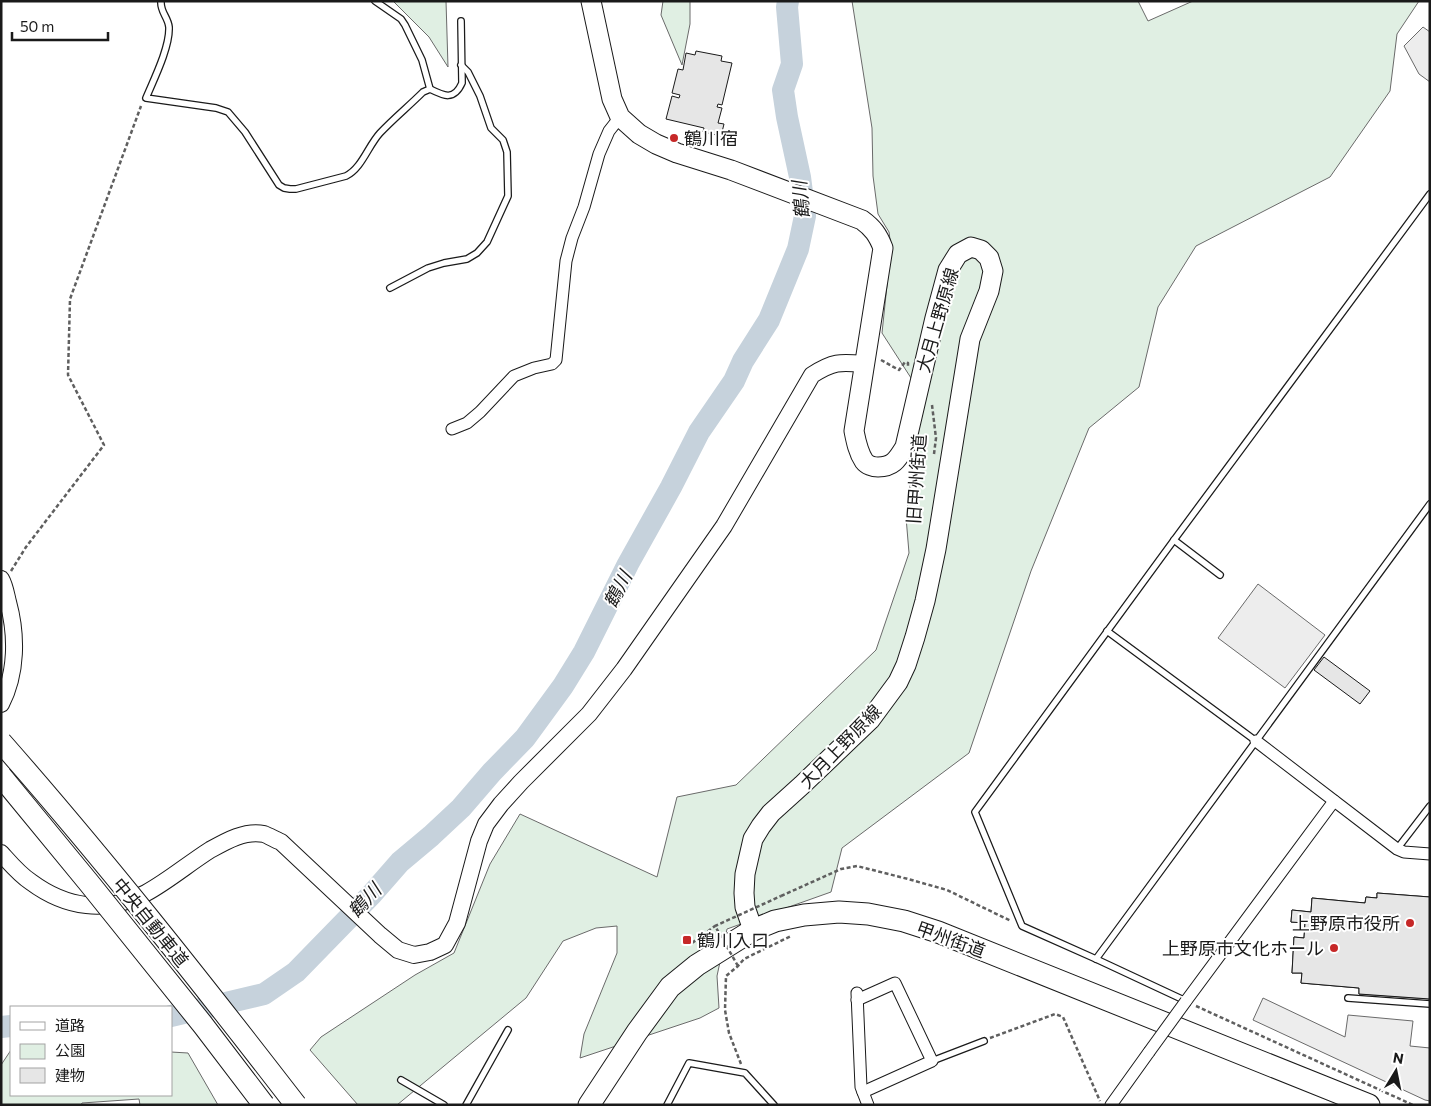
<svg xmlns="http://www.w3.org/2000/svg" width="1431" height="1106" viewBox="0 0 1431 1106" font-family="Commissioner,'Noto Sans JP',sans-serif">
<rect width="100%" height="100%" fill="#fff"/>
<!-- green -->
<g fill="#e0efe3" stroke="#6a6a6a">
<polygon points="393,1 446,1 448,67 429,37"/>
<polygon points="663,1 690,1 690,24 682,65 661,15"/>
<polygon points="852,1 1138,1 1148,21 1193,1 1419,1 1397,34 1390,91 1330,177 1196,246 1158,307 1139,387 1089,428 1031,571 969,753 842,848 831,892 727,929 717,976 719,1008 700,1018 580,1058 584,1034 617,953 617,926 596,928 563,941 526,998 397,1105 358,1105 310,1050 321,1037 415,975 454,953 490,864 520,814 657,877 677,797 736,785 876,650 909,553 906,517 922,395 882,333 891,247 889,232 878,214 873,176 872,128"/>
<polygon points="11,1050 11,1095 171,1095 171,1052 188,1053 218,1105 140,1105 139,1099 82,1103 81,1105 1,1105 1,1065"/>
</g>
<!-- parking -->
<g fill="#ededed" stroke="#6a6a6a">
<polygon points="1423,27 1430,32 1430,82 1419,74 1404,46"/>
<polygon points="1258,584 1325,635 1285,688 1218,638"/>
<polygon points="1263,998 1345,1037 1348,1015 1413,1021 1410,1046 1430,1048 1430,1101 1425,1100 1253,1020"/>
</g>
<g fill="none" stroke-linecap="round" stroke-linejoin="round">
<!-- river -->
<g stroke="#c6d2dc" stroke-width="22">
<polyline points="171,1016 264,994 296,972 372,894 400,862 431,836 461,808 492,772 525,738 563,686 584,652 628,564 671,487 699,432 734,381 743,361 769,320 798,249 805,216 800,177 787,117 783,90 792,64 787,7 788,1"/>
<polyline points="1,1027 11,1026"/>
</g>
</g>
<!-- building -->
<g fill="#e6e6e6" stroke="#1a1a1a">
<polygon points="696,51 722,56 721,61 732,63 722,105 718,104 717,107 722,108 718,123 724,124 721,136 703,132 704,128 666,119 672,96 679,98 680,95 672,93 678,69 683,70 686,53 695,55"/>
<polygon points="1324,657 1370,691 1360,704 1314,670"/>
<polygon points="1377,893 1430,897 1430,946 1371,940 1367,984 1430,991 1430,999 1359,994 1359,988 1301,983 1302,973 1292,973 1294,937 1304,938 1305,923 1291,922 1292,910 1311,912 1312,898 1365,903 1366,897 1377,898"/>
<polygon points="1377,893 1430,897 1430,999 1359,994 1359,988 1301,983 1302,973 1292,973 1294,937 1304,938 1305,923 1291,922 1292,910 1311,912 1312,898 1365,903 1366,897 1377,898"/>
</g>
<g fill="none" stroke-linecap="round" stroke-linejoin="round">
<defs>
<g id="lane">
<path d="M161,1c-1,11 7,16 8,26 1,20 -15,52 -23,71l70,10 12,4 17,20 34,53 5,3 6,1h6l50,-13c16,-8 22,-30 34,-43 13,-14 29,-27 43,-41l7,-3c14,7 24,12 32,-6l-1,-62"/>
<polyline points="375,1 401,19 405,25 422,60 430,89"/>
<polyline points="390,288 428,268 444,263 467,259 477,253 487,242 508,196 507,152 503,140 491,128 480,96 468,72 461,65"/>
<polyline points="1174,540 1220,575"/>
<polyline points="1107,631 1256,741"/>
<polyline points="1397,849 1430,806"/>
<polyline points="1096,959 1430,504"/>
<polyline points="1348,998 1430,1004"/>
<polyline points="1186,1001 1096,959 1022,926 975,812 1174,540 1430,194"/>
<polyline points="932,1061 984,1041"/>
<polyline points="401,1080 444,1105"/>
<polyline points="466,1105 508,1030"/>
<polyline points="667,1105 689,1063 745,1073 774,1105"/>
</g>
<g id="street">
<polyline points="452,429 467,423 480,412 514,376 534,368 552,364 556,360 566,261 572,238 584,207 599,154 609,131 620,117"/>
<polyline points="1256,741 1397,849 1404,852 1430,854"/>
<polyline points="857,993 861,1087 868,1105"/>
<polyline points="857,1000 895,983 932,1061 863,1092"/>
<polyline points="1186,1001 1334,801"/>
<polyline points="1111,1105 1149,1052"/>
</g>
<g id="secondary">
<path d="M1,579c4,7 5,15 7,23 9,33 9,71 -7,102"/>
<path d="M1,853c9,10 18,21 30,29 35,26 75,32 115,11 22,-12 42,-29 64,-43 16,-9 35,-20 54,-16 5,2 12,6 17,8l99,93 18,15 16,5 16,-3 15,-7 12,-22 22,-82 7,-17 15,-20 20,-22 68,-68 35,-45 100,-143 88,-151c22,-14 28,-13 53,-11"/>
</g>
<path id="primary" d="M591,1l21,98 8,18 19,17 17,10 21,9 54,17 131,50c11,8 16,15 21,28l-29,183c2,10 4,21 10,30 3,4 9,6 14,6 15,0 19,-7 27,-20l30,-129 13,-48 10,-16 13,-7 10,3 8,8 4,13 -4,20 -19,48 -34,210 -11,52 -10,36 -9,28 -8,17 -28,38 -68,65 -31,28 -10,13 -8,13 -8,35 -1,19 1,14 8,23"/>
<polyline id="highway" points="589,1105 637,1032 670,987 697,965 753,930 775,921 804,915 839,912 868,914 904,921 938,932 1369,1105"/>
</defs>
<!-- lane casing -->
<use href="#lane" stroke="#1a1a1a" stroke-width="8"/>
<!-- street casing -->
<use href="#street" stroke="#1a1a1a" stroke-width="13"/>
<!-- secondary casing -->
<use href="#secondary" stroke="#1a1a1a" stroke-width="18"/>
<!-- primary casing -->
<use href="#primary" stroke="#1a1a1a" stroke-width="21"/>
<!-- highway casing -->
<use href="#highway" stroke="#1a1a1a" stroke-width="23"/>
<!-- path -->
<g stroke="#5f5f5f" stroke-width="2.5" stroke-dasharray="4 2.5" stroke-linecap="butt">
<polyline points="881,360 899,370 905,362 908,363 908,366"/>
<polyline points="932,405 936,438 934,454"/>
<polyline points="11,571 26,547 104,445 68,375 70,299 141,106"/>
<polyline points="781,896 841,869 857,866 908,879 947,890 1011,921"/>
<polyline points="692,943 715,926"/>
<polyline points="1196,1006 1413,1105"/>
<polyline points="990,1038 1055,1014 1063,1017 1100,1101"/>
<polyline points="741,1064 729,1033 725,1010 726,976 738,966 744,959 791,936"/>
</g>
<!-- lane -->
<use href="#lane" stroke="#fff" stroke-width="5.5"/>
<!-- street -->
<use href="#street" stroke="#fff" stroke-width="11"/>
<!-- secondary -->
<use href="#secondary" stroke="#fff" stroke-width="16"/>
<!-- primary -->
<use href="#primary" stroke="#fff" stroke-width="19"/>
<!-- highway -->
<use href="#highway" stroke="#fff" stroke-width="21"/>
<defs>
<polyline id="street-bridge" points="1149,1052 1186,1001"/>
<g id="highway-bridge">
<path d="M1,742c103,117 200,240 295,363"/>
<polyline points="1,776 89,883 203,1025 264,1105"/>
</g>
</defs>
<!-- street-bridge casing -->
<use href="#street-bridge" stroke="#1a1a1a" stroke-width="13" stroke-linecap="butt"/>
<!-- highway-bridge casing -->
<use href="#highway-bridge" stroke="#1a1a1a" stroke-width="23" stroke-linecap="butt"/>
<!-- path-bridge -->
<polyline stroke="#5f5f5f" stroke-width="2.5" stroke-dasharray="4 2.5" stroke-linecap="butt" points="738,966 715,926 781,896"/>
<!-- street-bridge -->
<use href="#street-bridge" stroke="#fff" stroke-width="11"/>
<!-- highway-bridge -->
<use href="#highway-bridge" stroke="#fff" stroke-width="21"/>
</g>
<!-- markers -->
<g fill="#c62828" stroke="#fff" stroke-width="2">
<circle cx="674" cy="138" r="5"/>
<circle cx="1410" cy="923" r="5"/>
<rect x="682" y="935" width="10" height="10" rx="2.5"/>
<circle cx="1334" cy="948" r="5"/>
</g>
<g text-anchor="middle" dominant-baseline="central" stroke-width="4" stroke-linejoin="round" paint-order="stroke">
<!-- poi labels -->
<g font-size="18" fill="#1a1a1a" stroke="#fff" text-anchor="start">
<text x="684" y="138">鶴川宿</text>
<text x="1400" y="923" text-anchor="end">上野原市役所</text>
<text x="697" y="940">鶴川入口</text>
<text x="1324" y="948" text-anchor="end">上野原市文化ホール</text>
</g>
<!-- street labels -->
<g font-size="18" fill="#1a1a1a" stroke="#fff">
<text transform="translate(937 320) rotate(-74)">大月上野原線</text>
<text transform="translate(916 479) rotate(-86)">旧甲州街道</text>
<text transform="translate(840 746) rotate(-46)">大月上野原線</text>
<text transform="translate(151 922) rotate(51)">中央自動車道</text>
<text transform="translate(951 939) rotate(20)">甲州街道</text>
</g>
<!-- water labels -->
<g font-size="19" font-style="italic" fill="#1a1a1a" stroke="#fff">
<text transform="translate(800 200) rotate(-95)">鶴川</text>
<text transform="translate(617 589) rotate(-62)">鶴川</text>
<text transform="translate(364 900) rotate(-47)">鶴川</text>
</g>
</g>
<!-- border -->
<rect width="1431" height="1106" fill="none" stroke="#1a1a1a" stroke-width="5"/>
<!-- legend -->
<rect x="10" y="1006" width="162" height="90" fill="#ffffff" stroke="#a3a3a3"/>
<rect x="20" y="1022" width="25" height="8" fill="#ffffff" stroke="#a3a3a3"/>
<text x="55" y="1031" font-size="15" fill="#1a1a1a">道路</text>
<rect x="20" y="1044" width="25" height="15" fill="#e0efe3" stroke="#a3a3a3"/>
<text x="55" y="1056" font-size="15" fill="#1a1a1a">公園</text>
<rect x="20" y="1068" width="25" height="15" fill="#e6e6e6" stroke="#a3a3a3"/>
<text x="55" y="1081" font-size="15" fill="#1a1a1a">建物</text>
<!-- north arrow -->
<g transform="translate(1396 1071) rotate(10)" stroke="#ffffff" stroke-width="4" paint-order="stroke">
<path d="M0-4L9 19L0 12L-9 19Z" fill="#1a1a1a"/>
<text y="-8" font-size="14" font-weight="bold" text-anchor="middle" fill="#1a1a1a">N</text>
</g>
<!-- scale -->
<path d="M12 32v8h96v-8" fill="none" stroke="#1a1a1a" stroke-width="2.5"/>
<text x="20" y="32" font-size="15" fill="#1a1a1a" stroke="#ffffff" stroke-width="4" paint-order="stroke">50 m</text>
</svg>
